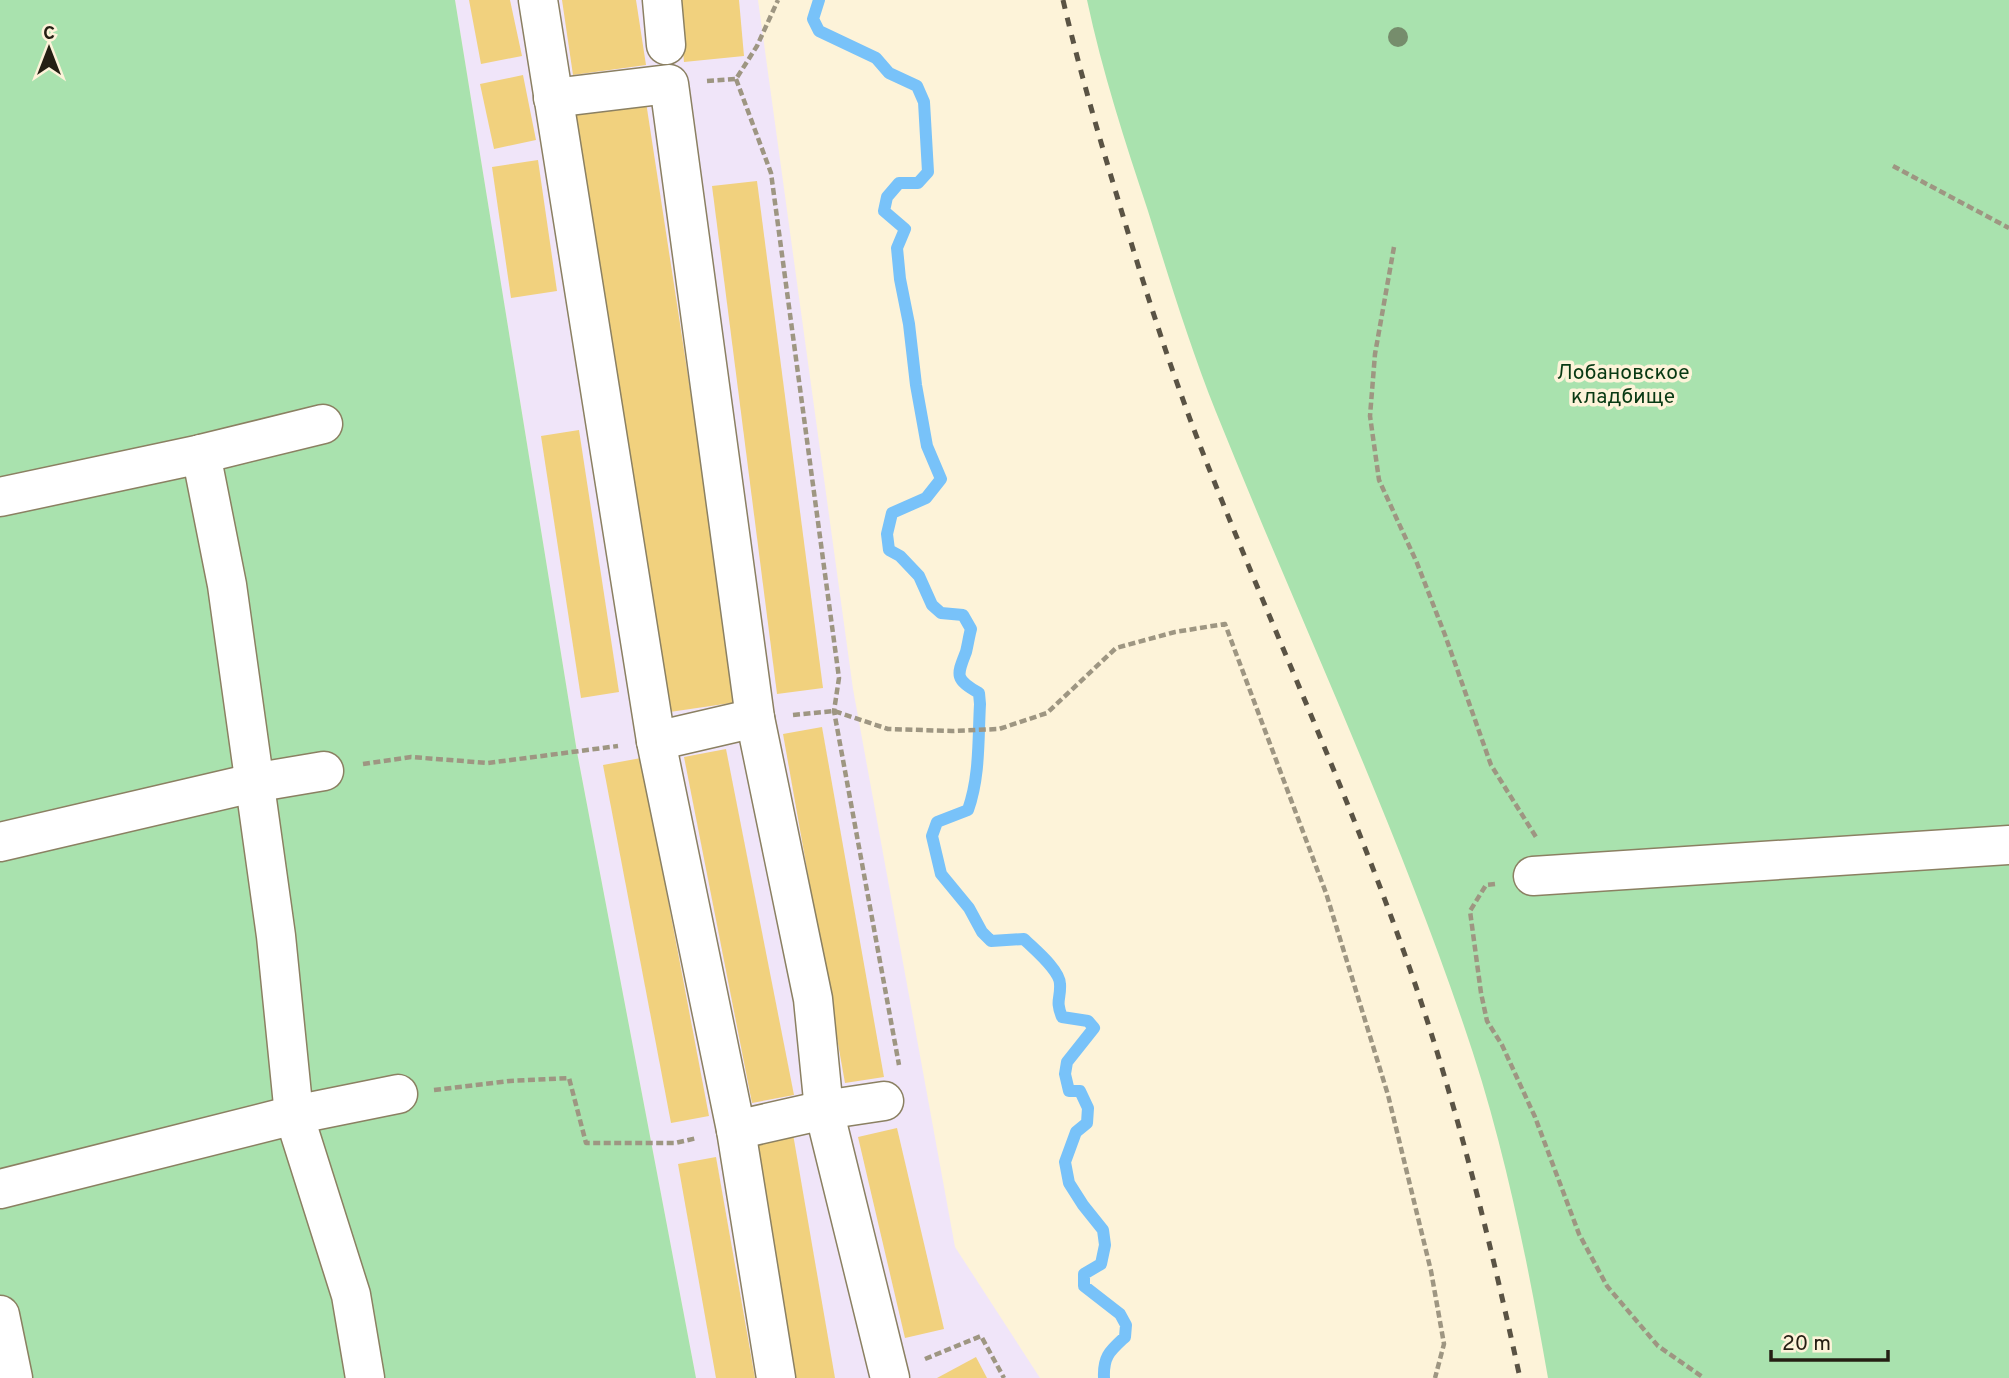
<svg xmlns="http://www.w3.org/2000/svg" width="2009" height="1378" viewBox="0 0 2009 1378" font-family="Overpass,sans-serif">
<rect width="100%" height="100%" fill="#fdf3d9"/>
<!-- industrial -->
<polygon fill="#f0e5f9" points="455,0 758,0 853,689 955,1247 1040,1378 696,1378 577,752"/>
<!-- green -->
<g fill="#a9e2ae">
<polygon points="0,0 455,0 577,752 696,1378 0,1378"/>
<path d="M1087,0h922v1378h-461c-21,-120 -45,-240 -85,-355 -71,-208 -165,-407 -247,-611 -26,-65 -47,-134 -68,-201 -23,-69 -46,-140 -61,-211z"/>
</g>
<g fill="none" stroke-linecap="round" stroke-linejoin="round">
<!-- stream -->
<path stroke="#78c2f9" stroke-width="12" d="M819,0l-6,19 6,12 57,27 13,15 28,13 7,16 4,70 -10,11h-19l-12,14 -3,14 21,18 -8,19 3,31 9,45 7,61 11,61 14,33 -15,19 -34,15 -5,21 2,16 11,6 19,20 13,29 9,8 22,2 8,14c-2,7 -3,15 -5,23 -9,23 -12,27 13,41l1,11c-2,36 0,72 -12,106l-31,12 -5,14 9,38 28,34 13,24 9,9 33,-2c10,10 36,31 36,45 1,15 -5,16 2,33l26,4 6,7 -27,34 -2,12 4,17h11l8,17 -1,15 -11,9 -11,30 4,21 14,22 20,25 2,15 -4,19 -17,10v12l36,28 6,11 -1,12c-15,14 -22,19 -21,41"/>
</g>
<!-- building -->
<g fill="#f1d17e">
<polygon points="469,0 510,0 522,56 481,64"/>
<polygon points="562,0 636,0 646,65 573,75"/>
<polygon points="678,0 739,0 744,56 684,62"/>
<polygon points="523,75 536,140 494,149 480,84"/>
<polygon points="646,102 738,702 663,713 571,113"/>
<polygon points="538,160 557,291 511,298 492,167"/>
<polygon points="757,181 823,688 777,694 712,186"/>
<polygon points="579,430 619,692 581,698 541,436"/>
<polygon points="822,727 884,1077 845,1083 783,734"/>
<polygon points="726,749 794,1095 752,1103 684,757"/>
<polygon points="641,758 709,1116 671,1123 603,765"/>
<polygon points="897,1128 944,1329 905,1338 858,1137"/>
<polygon points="793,1134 835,1378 793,1378 753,1141"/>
<polygon points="716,1157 755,1378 716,1378 678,1164"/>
<polygon points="976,1357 987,1378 937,1378"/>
</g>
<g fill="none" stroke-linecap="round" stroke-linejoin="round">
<defs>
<g id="minor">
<polyline points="538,0 656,741 736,1130 776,1378"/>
<polyline points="662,0 666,45"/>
<polyline points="553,98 669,84 755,718 813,999 824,1110 890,1378"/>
<polyline points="201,454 227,585 276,936 294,1115 351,1295 365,1378"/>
<polyline points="0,497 201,454 323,424"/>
<polyline points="656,741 755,718"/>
<polyline points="0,842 253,783 324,771"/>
<polyline points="1533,876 2009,845"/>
<polyline points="736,1130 824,1110 884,1101"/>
<polyline points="0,1189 294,1115 398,1094"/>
<polyline points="0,1315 13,1378"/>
</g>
</defs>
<!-- minor casing -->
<use href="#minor" stroke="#8b8062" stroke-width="41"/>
<!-- path -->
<g stroke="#9e9682" stroke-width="4.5" stroke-dasharray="7 3.5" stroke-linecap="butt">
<polyline points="736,79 771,173 839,678 834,711 899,1065"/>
<polyline points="707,81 736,79 757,46 778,0"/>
<polyline points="1893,166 2009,228"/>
<polyline points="1394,247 1375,354 1370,416 1379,480 1417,563 1445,635 1491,765 1536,837"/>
<polyline points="793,715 834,711 888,729 952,731 999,729 1047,713 1116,648 1175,632 1225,624 1326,893 1388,1095 1431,1271 1444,1344 1435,1378"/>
<polyline points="363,764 411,757 488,763 618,746"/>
<polyline points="1495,884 1486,885 1470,911 1481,993 1487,1021 1502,1045 1535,1117 1579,1234 1607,1286 1658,1346 1704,1378"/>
<polyline points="434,1090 510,1081 569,1078 586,1143 675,1143 697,1138"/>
<polyline points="925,1359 981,1336 1004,1378"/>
</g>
<!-- minor -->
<use href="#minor" stroke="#fff" stroke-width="38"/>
<!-- rail -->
<path stroke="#5a5344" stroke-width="5" stroke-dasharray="9 9" stroke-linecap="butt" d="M1063,0c19,81 43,160 67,239 25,82 52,163 84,242 63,158 134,313 191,474 49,138 84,280 115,423"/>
</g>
<!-- trees -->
<circle fill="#768d6c" cx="1398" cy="37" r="10"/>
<g text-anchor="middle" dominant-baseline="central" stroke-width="7" stroke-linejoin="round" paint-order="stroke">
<!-- park labels -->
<g font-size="21" fill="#083913" stroke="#fdf3d9">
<text x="1623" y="373">Лобановское<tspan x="1623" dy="24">кладбище</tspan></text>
</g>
</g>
<!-- north arrow -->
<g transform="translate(49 49)" stroke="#fdf3d9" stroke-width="5" paint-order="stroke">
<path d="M0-5L12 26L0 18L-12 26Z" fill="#241f13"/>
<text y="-10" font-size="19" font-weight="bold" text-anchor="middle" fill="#241f13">С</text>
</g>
<!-- scale -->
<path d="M1771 1350v10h117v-10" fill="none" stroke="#241f13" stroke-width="3.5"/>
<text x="1782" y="1350" font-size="21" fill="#241f13" stroke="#fdf3d9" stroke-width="5" paint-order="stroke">20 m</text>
</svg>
